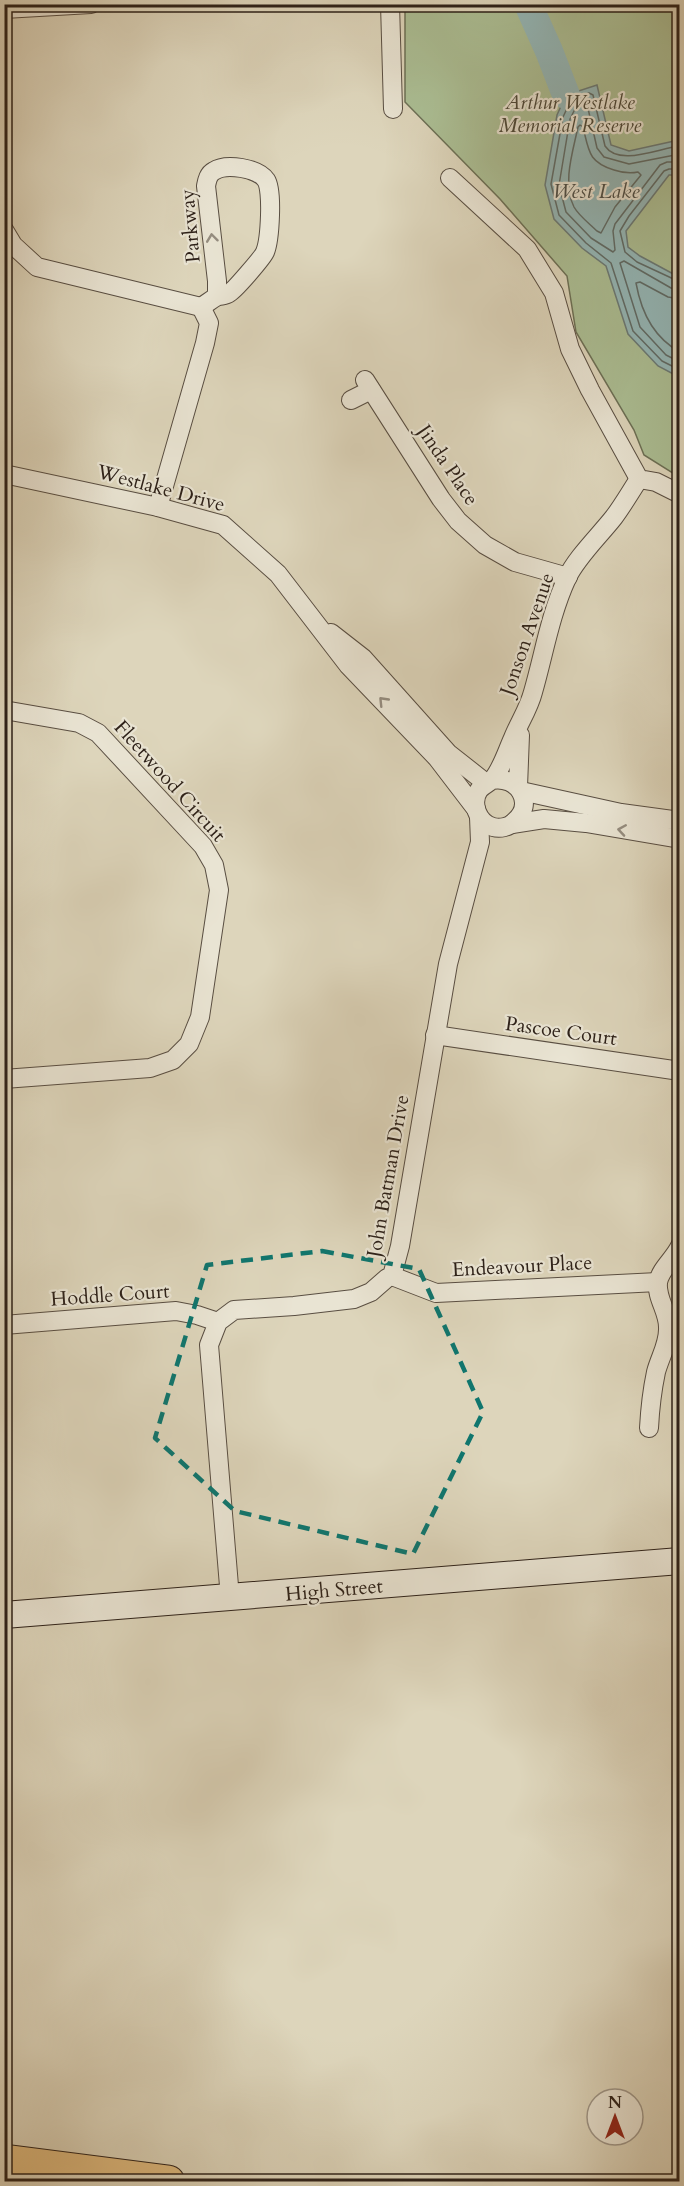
<svg xmlns="http://www.w3.org/2000/svg" width="684" height="2186" viewBox="0 0 684 2186" font-family="Cardo,serif">
<rect width="100%" height="100%" fill="#ddd5bb"/>
<filter id="stains"><feTurbulence type="fractalNoise" baseFrequency=".00333" numOctaves="4"/><feColorMatrix values="0 0 0 0 .2 0 0 0 0 .09 0 0 0 0 .02 0 0 0 .5 -.17"/></filter>
<radialGradient id="worn" r=".72"><stop offset=".6" stop-color="#630" stop-opacity="0"/><stop offset="1" stop-color="#630" stop-opacity=".3"/></radialGradient>
<!-- green -->
<polygon fill="#abbe94" stroke="#6c7056" stroke-width="1.5" points="405,5 679,5 679,477 644,455 634,430 576,332 567,276 500,199 405,102"/>
<!-- water -->
<polygon fill="#94b7b7" stroke="#6b7b78" stroke-width="1.5" points="597,85 611,145 629,151 679,140 679,175 669,175 626,231 628,247 640,256 679,277 679,377 658,366 628,334 606,266 582,248 554,219 545,185 557,115 566,95"/>
<g fill="none" stroke-linecap="round" stroke-linejoin="round">
<!-- shore -->
<g stroke="#606c68" stroke-width="1.5">
<path d="M580,125l3,2c6,24 5,35 31,43 9,3 15,4 24,2l3,3 -26,32 -14,26 -4,-2c-7,-7 -18,-15 -23,-24 -12,-23 -1,-56 4,-80z"/>
<path d="M680,146c-21,2 -61,21 -75,0l-12,-51 -4,-2 -18,7 -8,17 -12,67 8,31 27,28 25,20 22,68 29,30 18,9"/>
<polyline points="680,154 629,164 604,157 597,148 587,104 585,103 577,105 570,119 559,185 566,212 591,238 613,252 615,250 613,231 615,224 660,165 667,162 680,162"/>
<polyline points="680,169 669,169 664,171 629,216 620,231 625,252 637,262 680,282"/>
<polyline points="680,290 671,288 624,261 620,263 640,327 666,355 680,362"/>
<path d="M680,299l-12,-2 -28,-15 -4,1c5,28 18,55 44,69"/>
</g>
<!-- river -->
<polyline stroke="#94b7b7" stroke-width="28" points="528,4 549,51 566,95"/>
<defs>
<g id="street">
<polyline points="390,4 393,109"/>
<polyline points="4,9 91,4"/>
<polyline points="450,178 527,249 554,293 570,349 590,390 639,479 656,482 680,494"/>
<polyline points="4,230 13,245 37,267 201,307"/>
<path d="M201,307c5,-3 10,-7 15,-10 4,-2 9,-1 13,-4 5,-2 34,-36 36,-41 5,-12 8,-62 1,-72 -8,-12 -40,-17 -52,-9 -6,3 -7,10 -8,15l11,95v15"/>
<polyline points="365,380 441,499 458,521 485,545 515,562 568,577"/>
<polyline points="351,400 371,390"/>
<polyline points="4,474 158,507 223,525 278,574 348,665 437,758 476,809"/>
<polyline points="158,507 205,343 209,323 201,307"/>
<polyline points="331,633 363,658 448,753 486,783"/>
<polyline points="4,710 79,723 98,733 203,846 214,865 219,890 200,1017 189,1044 173,1060 150,1068 4,1079"/>
<path d="M492,780c26,-5 44,24 22,42 -5,5 -14,7 -21,5 -15,-4 -23,-24 -14,-37 4,-5 10,-7 14,-11 9,-11 14,-28 20,-41 6,-15 16,-30 20,-46 11,-38 17,-77 34,-114 9,-20 33,-43 47,-61 9,-12 17,-26 25,-38"/>
<polyline points="518,787 520,735"/>
<polyline points="521,791 621,813 680,821"/>
<polyline points="512,824 544,819 586,823 680,839"/>
<polyline points="435,1035 680,1071"/>
<polyline points="392,1276 436,1293 658,1282"/>
<polyline points="4,1325 176,1311 197,1315 218,1322"/>
<path d="M649,1428c1,-19 3,-37 7,-56 4,-15 13,-29 12,-45 0,-16 -12,-29 -10,-45 3,-14 16,-23 22,-36"/>
<polyline points="230,1598 209,1345 218,1322 234,1310 294,1306 354,1299 371,1292 387,1278 392,1276 400,1246 448,964 480,842 479,817"/>
</g>
<polyline id="secondary" points="4,1615 680,1561"/>
<polyline id="highway" points="4,2161 168,2182"/>
</defs>
<!-- street casing -->
<use href="#street" stroke="#594e42" stroke-width="20"/>
<!-- secondary casing -->
<use href="#secondary" stroke="#2d2119" stroke-width="28"/>
<!-- highway casing -->
<use href="#highway" stroke="#2d2119" stroke-width="35"/>
<!-- street -->
<use href="#street" stroke="#e9e4d3" stroke-width="18"/>
<!-- secondary -->
<use href="#secondary" stroke="#e9e4d3" stroke-width="26"/>
<!-- highway -->
<use href="#highway" stroke="#deba7e" stroke-width="33"/>
</g>
<!-- one-way arrows -->
<defs><path id="oneway-chevron" d="M-2-3.5L2.5 0L-2 3.5" fill="none" stroke-width="1.6" stroke-linecap="round" stroke-linejoin="round" transform="scale(1.5)"/></defs>
<g stroke="#948c7f">
<use href="#oneway-chevron" transform="translate(212 238) rotate(-97)"/>
<use href="#oneway-chevron" transform="translate(383 701) rotate(-134)"/>
<use href="#oneway-chevron" transform="translate(622 830) rotate(-171)"/>
</g>
<!-- marked area -->
<path fill="none" stroke="#0f766e" stroke-width="4.5" stroke-dasharray="12 8" stroke-linejoin="round" d="M322,1251l97,18 64,143 -70,142 -178,-43 -80,-73 52,-173z"/>
<g text-anchor="middle" dominant-baseline="central" stroke-width="4.5" stroke-linejoin="round" paint-order="stroke">
<!-- park labels -->
<g font-size="20" font-style="italic" fill="#4c4838" stroke="#e9e4d3">
<text x="570" y="102">Arthur Westlake<tspan x="570" dy="23">Memorial Reserve</tspan></text>
</g>
<!-- street labels -->
<g font-size="20" fill="#2d2119" stroke="#e9e4d3">
<text transform="translate(190 226) rotate(-95)">Parkway</text>
<text transform="translate(448 465) rotate(56)">Jinda Place</text>
<text transform="translate(161 488) rotate(15)">Westlake Drive</text>
<text transform="translate(527 634) rotate(-71)">Jonson Avenue</text>
<text transform="translate(170 781) rotate(48)">Fleetwood Circuit</text>
<text transform="translate(561 1031) rotate(8)">Pascoe Court</text>
<text transform="translate(388 1176) rotate(-80)">John Batman Drive</text>
<text transform="translate(522 1266) rotate(-3)">Endeavour Place</text>
<text transform="translate(110 1295) rotate(-4)">Hoddle Court</text>
<text transform="translate(334 1590) rotate(-5)">High Street</text>
</g>
<!-- water labels -->
<g font-size="21" font-style="italic" fill="#4c4e48" stroke="#e9e4d3">
<text x="596" y="191">West Lake</text>
</g>
</g>
<!-- margin -->
<rect width="684" height="2186" fill="none" stroke="#ddd5bb" stroke-width="24"/>
<rect x="6" y="6" width="672" height="2174" fill="none" stroke="#2d2119" stroke-width="3"/>
<rect x="12" y="12" width="660" height="2162" fill="none" stroke="#2d2119" stroke-width="1.5"/>
<!-- north arrow -->
<g transform="translate(615 2117)"><circle r="28" fill="#e9e4d3" stroke="#9e9689" stroke-width="1.5"/>
<path d="M0-4.5L10 22L0 15L-10 22Z" fill="#8f2418"/>
<text y="-9" font-size="16" font-weight="bold" text-anchor="middle" fill="#2d2119">N</text>
</g>
<rect width="100%" height="100%" filter="url(#stains)"/>
<rect width="100%" height="100%" fill="url(#worn)"/>
</svg>
